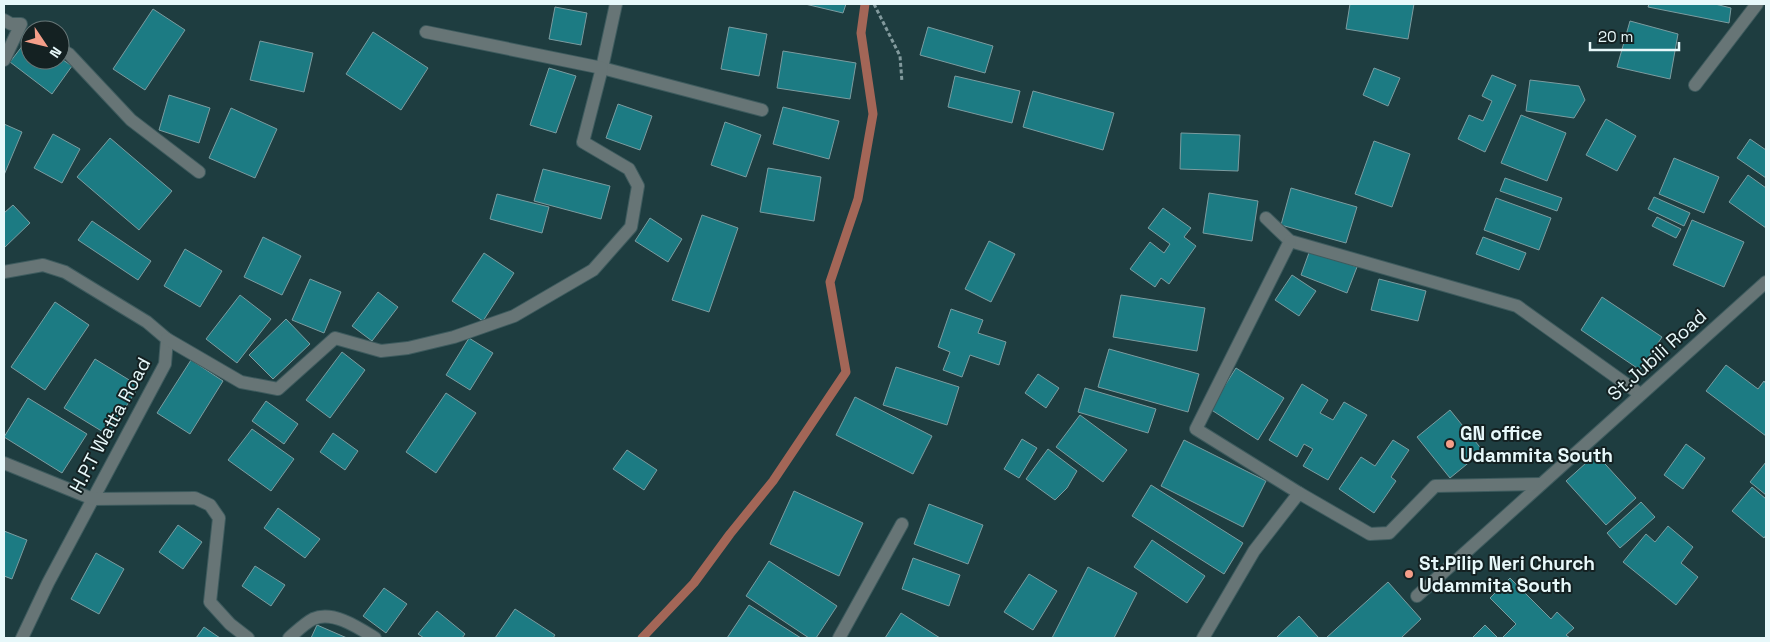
<svg xmlns="http://www.w3.org/2000/svg" width="1770" height="642" viewBox="0 0 1770 642" font-family="'Space Grotesk',sans-serif">
<rect width="100%" height="100%" fill="#1e3d40"/>
<g fill="none" stroke-linecap="round" stroke-linejoin="round">
<!-- stream -->
<polyline stroke="#a36657" stroke-width="9" points="642,638 694,583 730,534 773,481 846,372 830,282 858,199 873,114 861,33 865,4"/>
</g>
<!-- building -->
<g fill="#1c7b83" stroke="#7b9ca0">
<polygon points="805,4 846,4 843,13"/>
<polygon points="1350,4 1414,4 1408,39 1346,29"/>
<polygon points="1649,4 1715,4 1731,8 1729,23 1648,7"/>
<polygon points="555,7 587,13 581,45 549,39"/>
<polygon points="153,9 185,30 145,90 113,69"/>
<polygon points="1630,21 1678,34 1670,79 1617,67"/>
<polygon points="729,27 767,34 759,76 721,69"/>
<polygon points="928,27 993,46 985,73 920,55"/>
<polygon points="373,32 428,68 401,110 346,74"/>
<polygon points="30,36 30,60 60,60 60,58 72,66 52,94 10,62"/>
<polygon points="260,41 313,53 304,92 250,80"/>
<polygon points="783,51 856,63 850,99 777,88"/>
<polygon points="549,68 576,76 556,133 530,125"/>
<polygon points="1374,68 1400,78 1388,106 1363,95"/>
<polygon points="1492,75 1516,85 1485,152 1458,139 1469,115 1483,121 1492,101 1482,96"/>
<polygon points="955,76 1020,91 1012,123 948,107"/>
<polygon points="1530,80 1579,86 1585,100 1574,118 1526,111"/>
<polygon points="1033,91 1114,113 1103,150 1023,127"/>
<polygon points="169,95 210,108 199,143 159,130"/>
<polygon points="618,104 652,116 640,150 606,138"/>
<polygon points="783,107 839,121 829,159 773,144"/>
<polygon points="231,108 277,129 255,178 209,158"/>
<polygon points="1521,115 1566,133 1547,181 1501,163"/>
<polygon points="1606,119 1636,136 1617,171 1586,155"/>
<polygon points="725,122 761,135 746,177 711,165"/>
<polygon points="4,124 22,132 4,175"/>
<polygon points="1181,133 1240,135 1238,171 1180,169"/>
<polygon points="53,134 80,149 62,183 34,168"/>
<polygon points="110,138 172,191 139,230 77,177"/>
<polygon points="1750,139 1766,150 1766,178 1737,158"/>
<polygon points="1374,141 1410,154 1392,207 1355,194"/>
<polygon points="1674,158 1719,177 1704,213 1659,194"/>
<polygon points="768,168 821,177 814,221 760,212"/>
<polygon points="543,169 610,186 601,219 534,201"/>
<polygon points="1748,175 1766,188 1766,228 1729,202"/>
<polygon points="1505,178 1562,198 1557,211 1500,191"/>
<polygon points="1291,188 1357,207 1346,243 1281,225"/>
<polygon points="1209,193 1258,201 1252,241 1203,233"/>
<polygon points="497,194 549,207 542,233 490,219"/>
<polygon points="1654,197 1690,213 1684,226 1648,209"/>
<polygon points="1496,198 1551,218 1539,250 1484,230"/>
<polygon points="13,205 30,223 4,248 4,213"/>
<polygon points="1163,208 1191,228 1184,237 1196,246 1169,284 1161,278 1155,287 1130,269 1150,242 1164,253 1170,244 1148,228"/>
<polygon points="702,215 738,228 709,312 672,300"/>
<polygon points="1657,217 1681,229 1676,238 1652,226"/>
<polygon points="650,218 682,239 668,262 635,241"/>
<polygon points="1692,220 1744,242 1724,287 1673,265"/>
<polygon points="92,221 151,261 138,280 78,240"/>
<polygon points="263,237 301,256 282,295 244,277"/>
<polygon points="1483,237 1526,253 1519,270 1476,254"/>
<polygon points="989,241 1015,254 991,302 965,289"/>
<polygon points="185,249 222,271 200,307 164,286"/>
<polygon points="1310,250 1357,267 1347,293 1301,275"/>
<polygon points="484,253 514,273 483,321 452,301"/>
<polygon points="1292,275 1316,291 1299,316 1275,300"/>
<polygon points="310,279 341,292 324,333 292,320"/>
<polygon points="1379,279 1426,291 1418,321 1371,310"/>
<polygon points="378,292 398,307 372,341 352,326"/>
<polygon points="240,295 271,319 237,363 206,339"/>
<polygon points="1121,295 1205,308 1197,351 1113,337"/>
<polygon points="1602,297 1662,337 1640,370 1581,330"/>
<polygon points="55,302 89,325 45,390 11,367"/>
<polygon points="951,309 983,320 978,333 1006,342 999,365 970,355 962,377 943,370 950,352 938,347"/>
<polygon points="286,319 310,344 273,379 249,355"/>
<polygon points="469,338 493,353 470,390 446,375"/>
<polygon points="1109,349 1199,374 1188,412 1098,387"/>
<polygon points="342,352 365,370 330,418 306,400"/>
<polygon points="95,359 139,386 108,435 64,408"/>
<polygon points="191,360 223,381 190,434 157,413"/>
<polygon points="1726,365 1758,389 1764,381 1766,384 1766,436 1706,391"/>
<polygon points="896,367 959,387 947,425 883,405"/>
<polygon points="1236,368 1284,398 1258,440 1210,409"/>
<polygon points="1038,374 1059,388 1046,408 1025,393"/>
<polygon points="1302,384 1328,400 1320,413 1333,420 1344,402 1367,415 1328,480 1303,466 1313,449 1304,444 1297,457 1269,440"/>
<polygon points="1085,388 1156,409 1148,433 1078,412"/>
<polygon points="446,393 476,413 436,473 406,452"/>
<polygon points="855,397 932,436 913,474 836,435"/>
<polygon points="28,398 87,434 62,473 4,437"/>
<polygon points="266,401 298,424 284,444 252,421"/>
<polygon points="1450,410 1483,451 1450,478 1417,437"/>
<polygon points="1080,415 1127,450 1103,482 1056,447"/>
<polygon points="252,429 294,459 271,491 228,460"/>
<polygon points="333,433 358,451 345,470 320,452"/>
<polygon points="1022,439 1037,448 1019,478 1004,469"/>
<polygon points="1184,440 1266,481 1243,527 1161,486"/>
<polygon points="1393,440 1409,450 1391,477 1396,481 1374,513 1339,489 1361,457 1375,466"/>
<polygon points="1686,444 1705,458 1683,489 1664,475"/>
<polygon points="1048,449 1077,471 1067,488 1055,500 1026,479"/>
<polygon points="627,450 657,470 644,490 613,469"/>
<polygon points="1596,454 1636,498 1606,525 1566,481"/>
<polygon points="1766,462 1766,495 1750,482"/>
<polygon points="1151,485 1243,543 1224,574 1132,516"/>
<polygon points="1752,487 1766,499 1766,535 1764,538 1732,511"/>
<polygon points="794,491 863,523 839,576 770,544"/>
<polygon points="1641,502 1655,517 1620,548 1607,533"/>
<polygon points="929,504 983,525 968,564 914,544"/>
<polygon points="278,508 320,539 305,558 264,528"/>
<polygon points="178,525 202,542 183,569 159,552"/>
<polygon points="1668,526 1693,547 1681,563 1698,577 1676,605 1623,562 1646,534 1655,542"/>
<polygon points="4,531 27,540 12,579 4,576"/>
<polygon points="1152,540 1205,576 1187,603 1134,567"/>
<polygon points="96,553 124,569 99,614 71,599"/>
<polygon points="913,558 960,575 949,606 902,589"/>
<polygon points="769,561 837,606 816,638 809,638 746,596"/>
<polygon points="255,566 285,585 271,606 242,586"/>
<polygon points="1088,567 1137,593 1114,638 1052,638"/>
<polygon points="1029,574 1057,591 1033,630 1004,612"/>
<polygon points="1510,578 1551,619 1557,612 1574,628 1566,635 1570,638 1502,638 1516,624 1490,598"/>
<polygon points="1388,582 1421,619 1401,638 1326,638"/>
<polygon points="384,588 407,604 386,633 363,616"/>
<polygon points="749,605 801,638 727,638"/>
<polygon points="515,609 555,635 553,638 495,638"/>
<polygon points="437,611 465,634 462,638 424,638 418,634"/>
<polygon points="901,613 940,638 885,638"/>
<polygon points="1299,616 1319,638 1276,638"/>
<polygon points="317,625 347,638 311,638"/>
<polygon points="1485,625 1498,638 1472,638"/>
<polygon points="204,627 220,638 196,638"/>
</g>
<g fill="none" stroke-linecap="round" stroke-linejoin="round">
<defs>
<g id="minor">
<polyline points="616,4 602,68 762,110"/>
<polyline points="4,20 11,24 21,24 4,60"/>
<polyline points="60,49 69,54 131,120 199,172"/>
<polyline points="1695,85 1757,4"/>
<polyline points="1266,218 1290,241 1517,306 1640,394"/>
<polyline points="1290,241 1196,429 1299,493"/>
<polyline points="4,272 43,265 65,272 147,322 167,339 165,364 48,583 22,638"/>
<polyline points="167,339 241,382 278,389 335,338 381,351 408,348 454,337 514,316 593,270 631,227 638,186 629,169 583,142 602,68 426,32"/>
<polyline points="4,463 93,499 195,498 210,505 219,518 210,602 230,624 248,638"/>
<polyline points="1417,596 1766,282"/>
<path d="M289,638c7,-6 16,-15 24,-19 20,-9 46,9 62,19"/>
<polyline points="839,638 902,524"/>
<polyline points="1203,638 1254,551 1299,493 1370,534 1389,533 1435,486 1541,484"/>
</g>
</defs>
<!-- minor casing -->
<use href="#minor" stroke="#3e5b5e" stroke-width="14"/>
<!-- path -->
<polyline stroke="#829a9d" stroke-width="3" stroke-dasharray="4 2.5" stroke-linecap="butt" points="874,4 900,56 902,82"/>
<!-- minor -->
<use href="#minor" stroke="#677576" stroke-width="12"/>
</g>
<!-- markers -->
<g fill="#f49e89" stroke="#142122" stroke-width="2">
<circle cx="1450" cy="444" r="5"/>
<circle cx="1409" cy="574" r="5"/>
</g>
<g text-anchor="middle" dominant-baseline="central" stroke-width="4" stroke-linejoin="round" paint-order="stroke">
<!-- street labels -->
<g font-size="19" fill="#e7f8fa" stroke="#142122">
<text transform="translate(1657 355) rotate(-42)">St.Jubili Road</text>
<text transform="translate(110 425) rotate(-62)">H.P.T Watta Road</text>
</g>
<!-- poi labels -->
<g font-size="19" font-weight="bold" fill="#e7f8fa" stroke="#142122" text-anchor="start">
<text x="1460" y="433">GN office<tspan x="1460" dy="22">Udammita South</tspan></text>
<text x="1419" y="563">St.Pilip Neri Church<tspan x="1419" dy="22">Udammita South</tspan></text>
</g>
</g>
<!-- border -->
<rect width="1770" height="642" fill="none" stroke="#e7f8fa" stroke-width="10"/>
<!-- north arrow -->
<g transform="translate(45 45) rotate(125)"><circle r="24" fill="#142122" stroke="#687778"/>
<path d="M0-4L9 19L0 12L-9 19Z" fill="#f49e89"/>
<text y="-8" font-size="14" font-weight="bold" text-anchor="middle" fill="#e7f8fa">N</text>
</g>
<!-- scale -->
<path d="M1590 42v8h89v-8" fill="none" stroke="#e7f8fa" stroke-width="2.5"/>
<text x="1598" y="42" font-size="15" fill="#e7f8fa" stroke="#142122" stroke-width="4" paint-order="stroke">20 m</text>
</svg>
